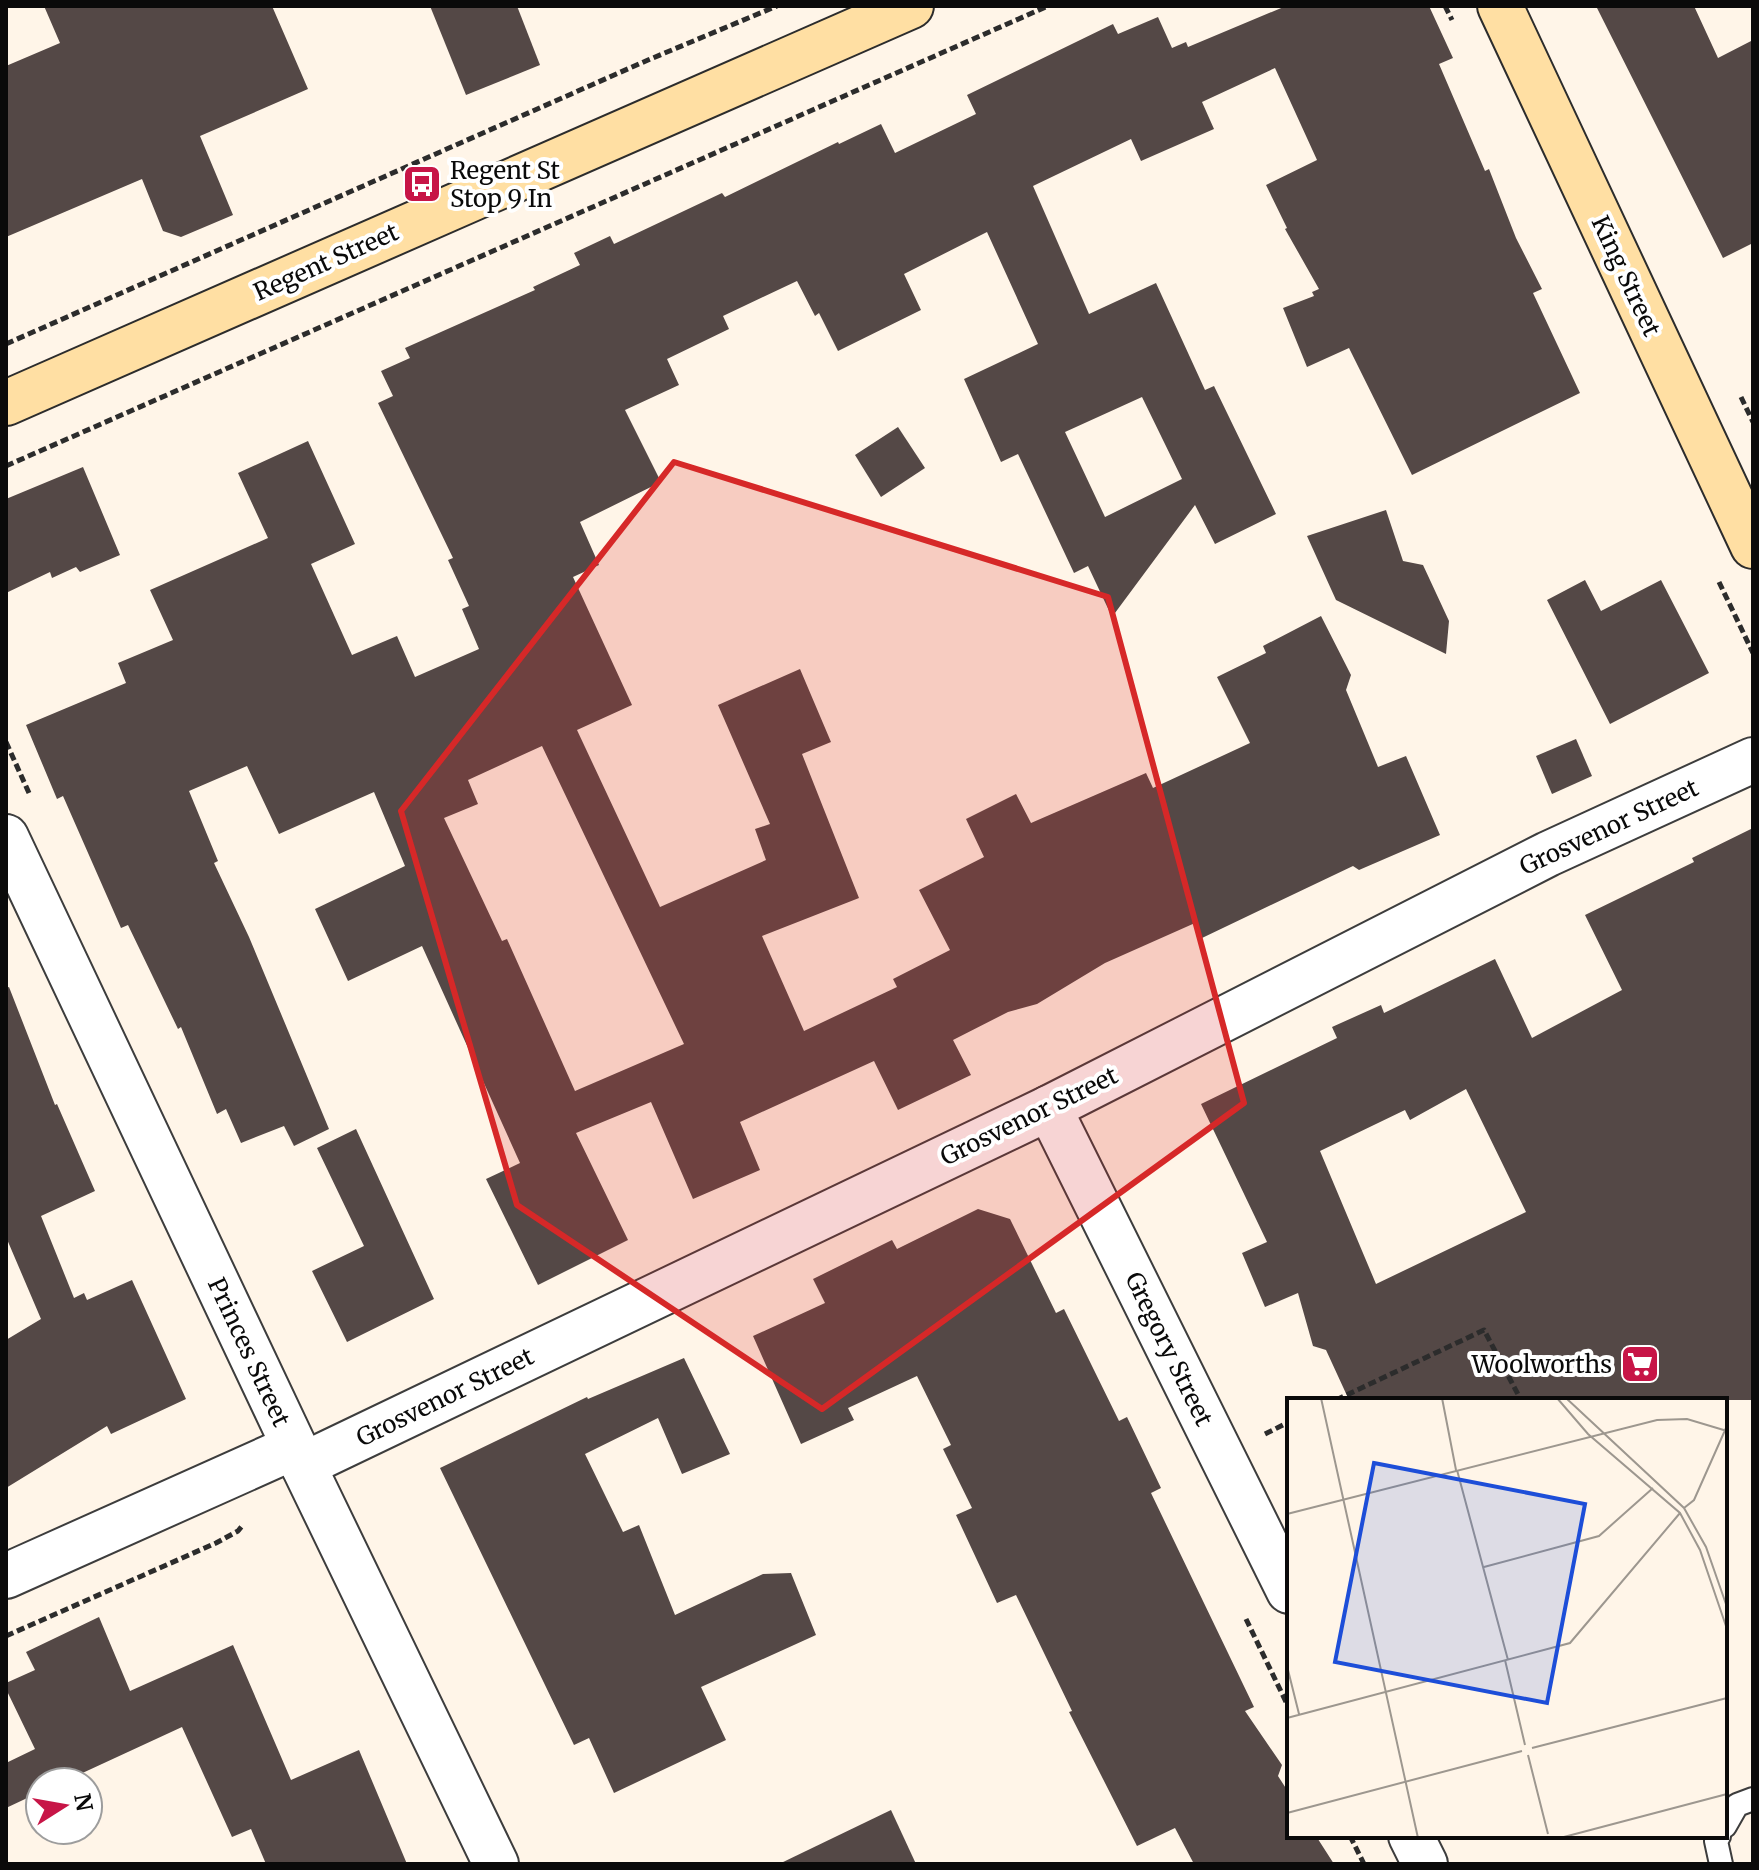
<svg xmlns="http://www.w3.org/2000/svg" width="1759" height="1870" viewBox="0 0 1759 1870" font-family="Merriweather,serif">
<rect width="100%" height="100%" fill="#fff5e8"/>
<!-- building -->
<g fill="#544846" fill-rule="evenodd">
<polygon points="44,6 272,6 308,89 200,136 233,215 181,237 163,231 142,179 6,237 6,66 60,43"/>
<polygon points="430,6 517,6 540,65 466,95"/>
<path d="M1286,6h143l24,52 -14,6 46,107 4,-2 27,69 26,51 -9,4 47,100 -168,82 -63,-127 -42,19 -24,-59 31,-12 -2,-4 7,-3 -34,-60 2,-1 -21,-43 51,-25 -42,-92 -73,34 12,27 -73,32 -10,-22 -98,47 56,128 67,-31 49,107 9,-4 62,128 -61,30 -20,-39 -83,112 -24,-51 -14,7 -56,-119 -17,8 -37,-83 74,-35 -51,-112 -83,42 17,36 -83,41 -19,-38 -4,3 -18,-35 -74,35 6,13 -62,30 12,26 -54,25 36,72 -81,40 19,43 -26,12 59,128 -55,25 83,177 106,-47 -11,-31 15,-5 -52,-119 82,-36 31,73 -29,12 57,144 -97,38 42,95 93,-44 -4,-8 57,-29 -31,-60 65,-33 -18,-38 50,-25 15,29 115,-50 7,15 97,-45 -33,-66 49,-24 -3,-7 58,-30 30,59 -5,15 32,77 28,-11 34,79 -81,35 -6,-4 -151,72 -7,-15 -90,40 -68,41 -29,8 -55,28 18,35 -73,35 -24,-49 -134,61 20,48 -67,29 -42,-97 -75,31 52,107 -90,45 -52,-106 34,-16 -98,-217 -74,35 -33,-72 90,-43 -31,-74 -95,42 -32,-68 -58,25 29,70 -4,2 35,74 80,192 -35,17 -10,-20 -43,17 -15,-34 -9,5 -36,-87 -3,2 -50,-104 -7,3 -58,-132 -6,3 -31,-74 100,-42 -8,-20 55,-23 -23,-50 118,-52 -30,-65 70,-32 47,103 -44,20 41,91 45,-19 18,41 64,-28 -17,-40 7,-3 -21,-46 5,-2 -75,-155 15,-7 -12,-25 29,-13 -5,-10 130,-58 -2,-3 47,-22 -6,-12 36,-17 4,8 108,-51 3,4 113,-55 1,2 42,-20 14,29 81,-39 -9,-19 146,-71 5,10 40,-17 14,31 14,-6 2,5zM1142,397l40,82 -77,38 -40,-85zM542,746l142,298 -109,47 -68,-152 -5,2 -58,-123 34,-14 -10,-24z"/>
<polygon points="1596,6 1694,6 1718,58 1753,40 1753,243 1723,258"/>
<polygon points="898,427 925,468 881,497 855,455"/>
<polygon points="83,467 120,555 80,572 76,567 52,578 50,572 6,593 6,499"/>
<polygon points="1386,510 1403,561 1423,565 1449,621 1446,654 1336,600 1307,536"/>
<polygon points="1585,580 1601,611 1661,580 1709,673 1610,724 1547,600"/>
<polygon points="1576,739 1592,776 1552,794 1536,756"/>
<path d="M1753,828v572h-404l-23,-50 -13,-4 -15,-53 -33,14 -23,-54 25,-11 -66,-138 136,-66 -5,-11 49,-22 3,8 111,-54 37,79 90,-48 -37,-75 109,-53 -2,-4zM1466,1089l60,123 -150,72 -56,-133 85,-41 5,10z"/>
<polygon points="9,987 55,1105 57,1104 95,1191 41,1216 74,1298 84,1293 87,1300 132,1280 186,1399 111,1434 107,1426 6,1488 6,1340 41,1319 6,1237 6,988"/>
<polygon points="356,1129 434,1299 347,1342 312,1271 364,1246 317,1148"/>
<polygon points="978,1209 1010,1219 1056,1313 1064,1309 1119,1421 1127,1417 1161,1488 1151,1493 1254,1707 1245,1711 1282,1765 1278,1776 1289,1793 1289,1836 1316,1836 1334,1864 1194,1864 1175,1828 1137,1846 1069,1712 1072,1711 1016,1595 997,1603 956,1515 972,1508 943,1449 951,1445 917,1376 848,1408 854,1420 801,1444 753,1336 825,1303 813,1279 892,1240 897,1249"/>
<polygon points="684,1358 730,1454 682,1474 658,1418 585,1454 623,1532 639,1525 675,1615 763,1574 791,1573 816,1635 701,1687 726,1740 614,1793 589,1738 574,1745 440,1468 587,1397 588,1399"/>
<polygon points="99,1617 130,1691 233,1645 291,1780 359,1750 407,1864 266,1864 251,1829 232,1837 182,1727 63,1782 40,1782 40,1792 6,1808 6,1763 35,1749 6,1689 6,1683 35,1670 26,1652"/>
<polygon points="891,1810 916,1864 779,1864"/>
</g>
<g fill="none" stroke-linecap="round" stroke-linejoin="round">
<defs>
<g id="lane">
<polyline points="1725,1826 1737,1805 1753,1799"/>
<polyline points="1719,1836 1716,1841 1721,1864"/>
</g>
<g id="street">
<polyline points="6,837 303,1465 496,1864"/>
<polyline points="1049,1108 1289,1591"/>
<polyline points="303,1465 1049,1108 1548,854 1753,760"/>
<polyline points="6,1576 294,1447"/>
<polyline points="1411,1836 1425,1864"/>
</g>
<g id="secondary">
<polyline points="1500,6 1753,546"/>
<polyline points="6,403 911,6"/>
</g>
</defs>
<!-- lane casing -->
<use href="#lane" stroke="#3d3d3d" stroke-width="26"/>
<!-- street casing -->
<use href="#street" stroke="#3d3d3d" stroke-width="48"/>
<!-- secondary casing -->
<use href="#secondary" stroke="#2c2c2c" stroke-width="48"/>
<!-- path -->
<g stroke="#2c2c2c" stroke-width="5" stroke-dasharray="8 4" stroke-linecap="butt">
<polyline points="1445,6 1452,20"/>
<polyline points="6,344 648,60 777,6"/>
<polyline points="1741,397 1753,422"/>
<polyline points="6,466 1048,6"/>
<polyline points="1719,582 1753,653"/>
<polyline points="6,742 29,793"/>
<polyline points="1336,1400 1484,1330 1521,1400"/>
<polyline points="1265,1434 1289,1422"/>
<polyline points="1246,1619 1289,1708"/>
<polyline points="6,1636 216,1543 238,1531 242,1526"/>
<polyline points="1350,1836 1364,1864"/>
</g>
<!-- lane -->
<use href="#lane" stroke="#fff" stroke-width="22"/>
<!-- street -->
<use href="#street" stroke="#fff" stroke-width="44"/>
<!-- secondary -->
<use href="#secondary" stroke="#ffdfa3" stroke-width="44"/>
</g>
<!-- marked area -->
<path fill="#d62828" fill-opacity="0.2" stroke="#d62828" stroke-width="6" stroke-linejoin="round" d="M674,462l434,135 136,506 -422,306 -305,-204 -116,-394z"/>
<!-- icons -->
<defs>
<symbol id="bus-square" viewBox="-11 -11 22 22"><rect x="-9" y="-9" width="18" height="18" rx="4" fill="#c71547" stroke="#fff"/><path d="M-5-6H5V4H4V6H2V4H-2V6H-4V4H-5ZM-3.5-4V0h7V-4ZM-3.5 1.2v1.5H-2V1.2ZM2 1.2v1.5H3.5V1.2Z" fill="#fff"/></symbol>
<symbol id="supermarket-square" viewBox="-11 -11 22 22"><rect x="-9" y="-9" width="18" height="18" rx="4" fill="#c71547" stroke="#fff"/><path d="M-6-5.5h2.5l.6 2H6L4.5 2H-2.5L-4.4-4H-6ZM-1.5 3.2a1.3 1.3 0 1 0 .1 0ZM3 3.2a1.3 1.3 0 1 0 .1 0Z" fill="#fff"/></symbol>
</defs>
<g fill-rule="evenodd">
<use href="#bus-square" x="400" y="162" width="44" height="44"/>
<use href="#supermarket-square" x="1618" y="1342" width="44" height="44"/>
</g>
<g text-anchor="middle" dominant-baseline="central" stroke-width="8" stroke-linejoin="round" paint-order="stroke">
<!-- poi labels -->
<g font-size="24" fill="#0a0a0a" stroke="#fff" text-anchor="start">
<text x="450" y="170">Regent St<tspan x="450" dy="28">Stop 9 In</tspan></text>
<text x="1612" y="1364" text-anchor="end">Woolworths</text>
</g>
<!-- street labels -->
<g font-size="24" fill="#0a0a0a" stroke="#fff">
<text transform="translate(326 262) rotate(-24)">Regent Street</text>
<text transform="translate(1626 276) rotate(65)">King Street</text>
<text transform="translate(1609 827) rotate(-25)">Grosvenor Street</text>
<text transform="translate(1029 1116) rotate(-26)">Grosvenor Street</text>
<text transform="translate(1169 1349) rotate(64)">Gregory Street</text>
<text transform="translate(249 1352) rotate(65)">Princes Street</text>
<text transform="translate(445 1397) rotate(-26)">Grosvenor Street</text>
</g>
</g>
<!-- overview -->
<g transform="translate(1287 1398)">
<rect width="440" height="440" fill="#fff5e8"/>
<path fill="none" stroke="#9d978f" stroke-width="2" d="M34,0l97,440M155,0l14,72M270,0l31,36 92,79 20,37 27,79M279,0l118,110 22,39 21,60M170,72l51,190M397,110l10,-8 32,-72M0,116l370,-94 30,-1 40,12M197,169l115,-31 54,-48M218,262l20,85M0,268l12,48M0,320l283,-75 110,-130M245,350l195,-50M241,357l20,79M0,415l235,-62M273,440l167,-44"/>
<path fill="#1d4ed8" fill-opacity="0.15" stroke="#1d4ed8" stroke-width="4" d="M87,65l211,41 -38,199 -212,-41z"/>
<rect width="440" height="440" fill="none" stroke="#0a0a0a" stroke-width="4"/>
</g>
<!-- border -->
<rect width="1759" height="1870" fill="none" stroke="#0a0a0a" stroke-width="16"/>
<!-- north arrow -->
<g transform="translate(64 1806) rotate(79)"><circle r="38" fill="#ffffff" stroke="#9d9d9d" stroke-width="2"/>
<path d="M0-6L14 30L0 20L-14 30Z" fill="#c71547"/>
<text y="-12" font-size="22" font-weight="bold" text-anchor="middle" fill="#0a0a0a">N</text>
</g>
</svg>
